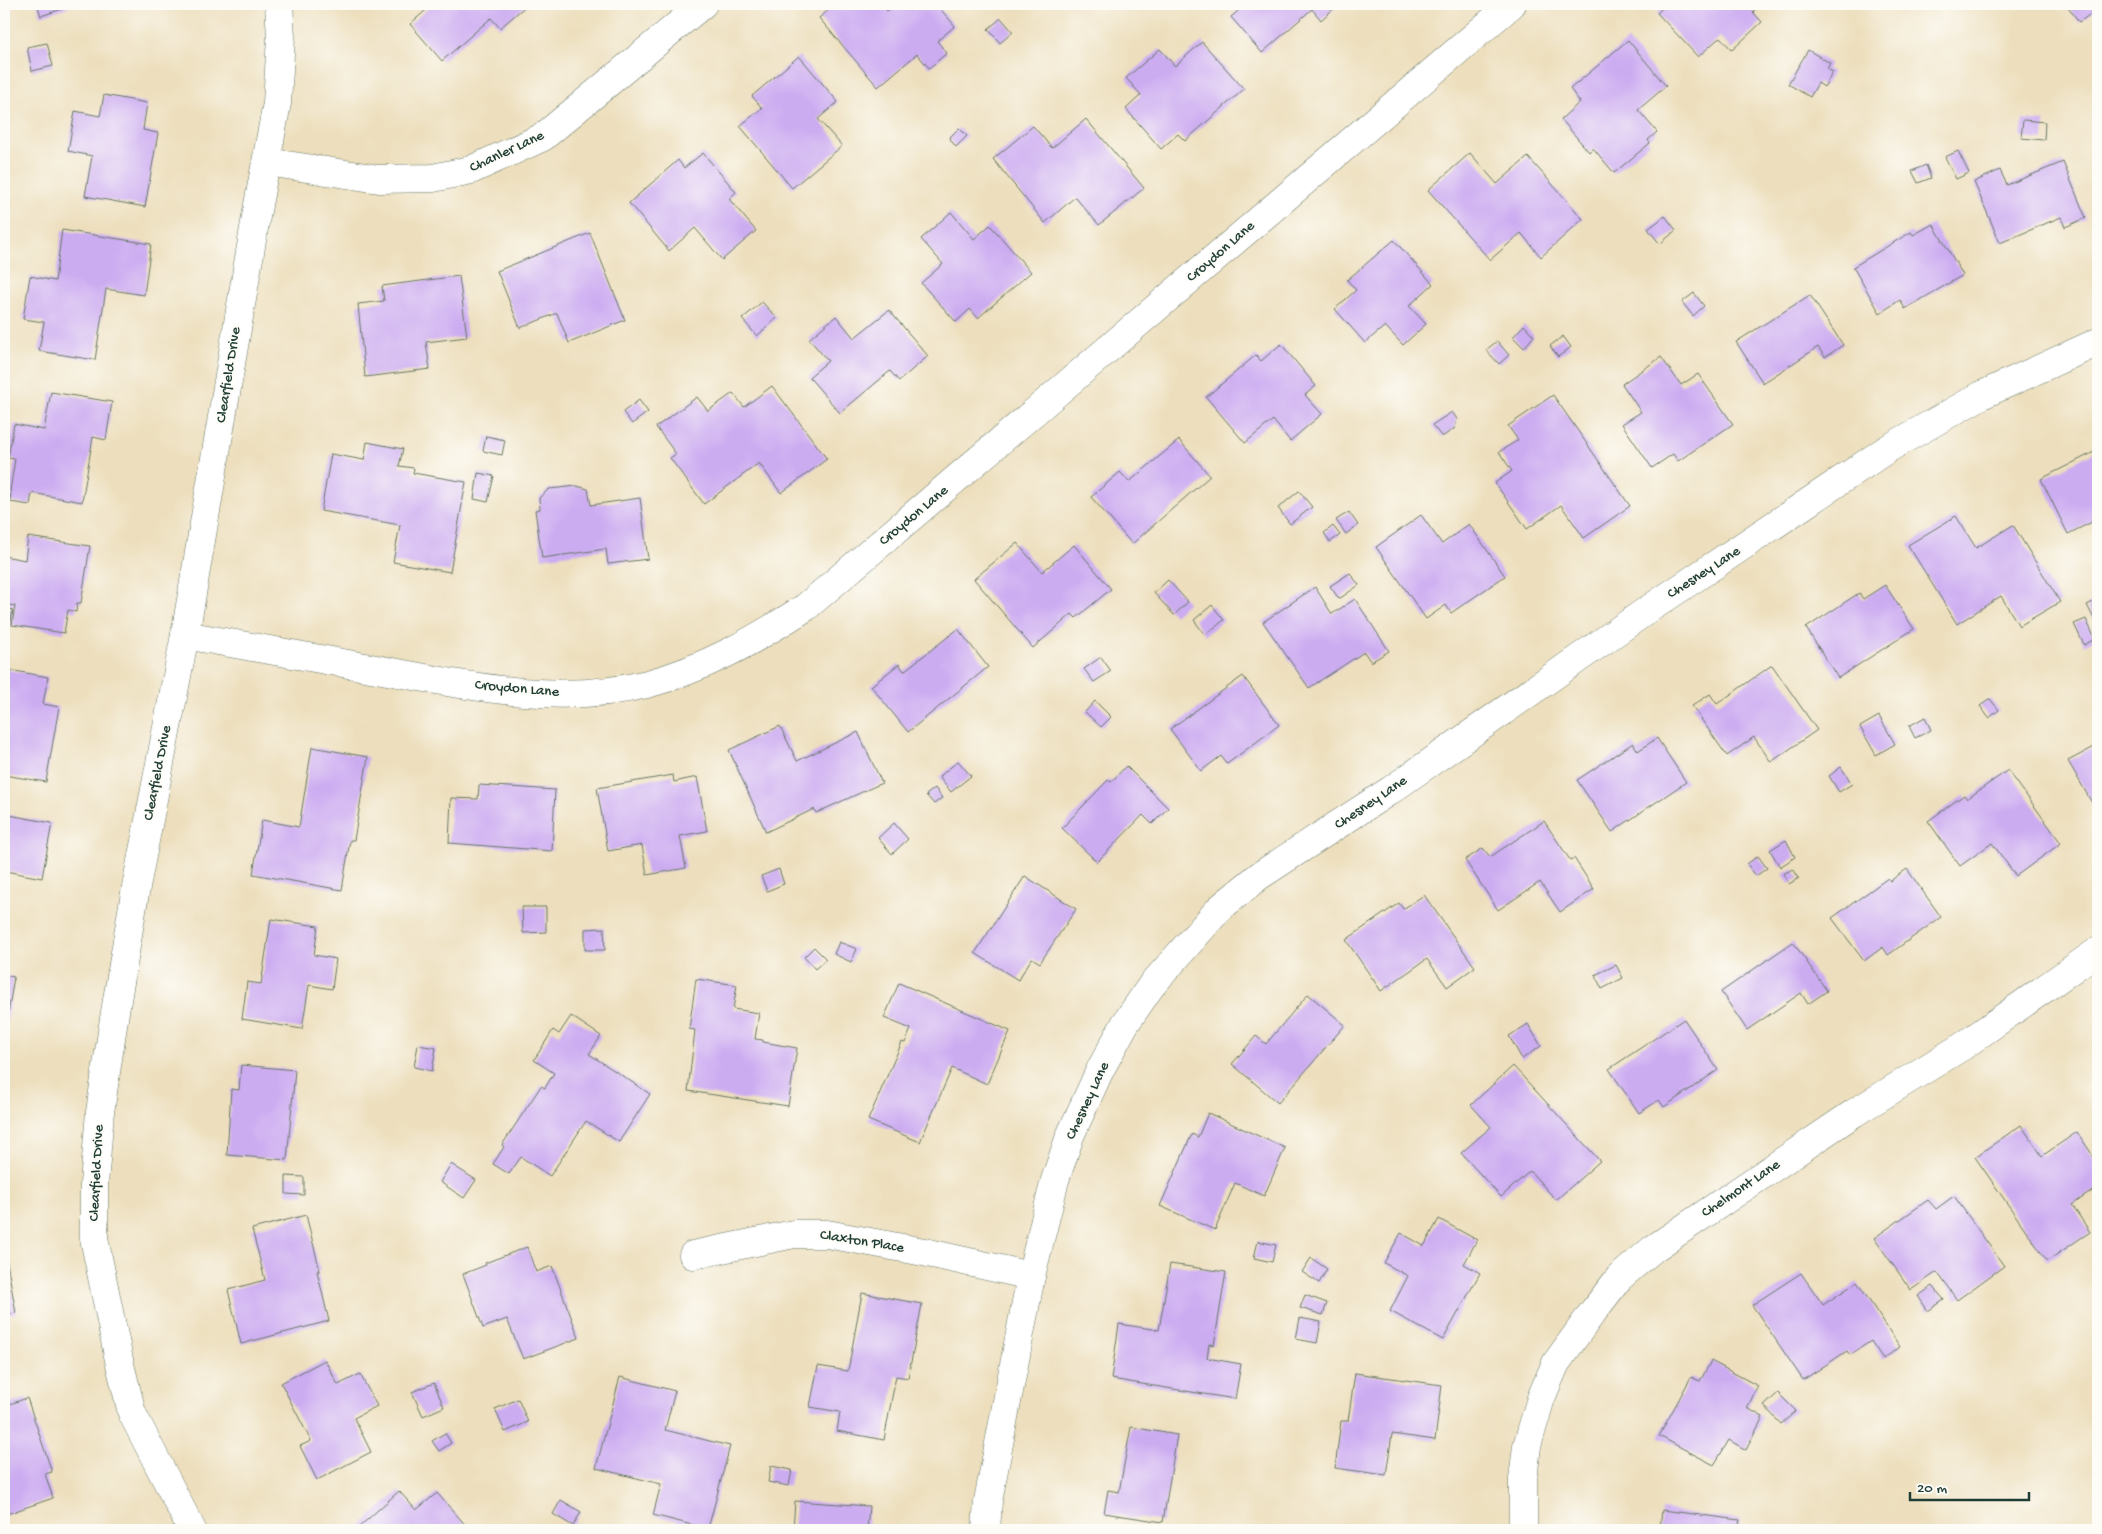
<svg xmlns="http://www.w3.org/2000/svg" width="2102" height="1534" viewBox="0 0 2102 1534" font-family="'Gochi Hand',sans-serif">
<rect width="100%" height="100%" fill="#fdfcf7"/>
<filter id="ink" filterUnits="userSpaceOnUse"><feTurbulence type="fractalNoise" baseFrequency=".02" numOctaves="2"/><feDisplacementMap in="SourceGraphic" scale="10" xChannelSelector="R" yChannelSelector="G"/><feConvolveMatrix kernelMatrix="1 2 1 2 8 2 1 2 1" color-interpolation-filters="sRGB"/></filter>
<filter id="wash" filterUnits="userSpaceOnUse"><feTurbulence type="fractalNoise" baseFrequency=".0096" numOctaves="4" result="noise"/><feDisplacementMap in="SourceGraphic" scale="20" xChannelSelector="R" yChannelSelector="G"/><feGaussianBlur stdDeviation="1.12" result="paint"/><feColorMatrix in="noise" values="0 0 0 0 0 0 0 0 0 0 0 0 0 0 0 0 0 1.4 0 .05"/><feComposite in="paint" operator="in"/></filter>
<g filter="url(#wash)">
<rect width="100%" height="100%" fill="#eddfbd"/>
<g id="blocks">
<!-- building -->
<g fill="#ccacf1">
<polygon points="37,4 77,4 41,16"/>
<polygon points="433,4 528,4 500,28 491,18 442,61 410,24"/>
<polygon points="836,4 881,4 887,11 895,4 936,4 955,26 937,41 947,53 929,68 917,54 878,87 819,18"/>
<polygon points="1246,4 1339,4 1321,20 1312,9 1262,53 1231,17"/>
<polygon points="1667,4 1761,4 1753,12 1762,22 1732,50 1720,37 1698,57 1657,13"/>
<polygon points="2066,4 2095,4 2098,9 2079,22"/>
<polygon points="1001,18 1013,32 1000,43 988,29"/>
<polygon points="1628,40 1666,86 1638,110 1657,132 1648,140 1650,143 1614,173 1593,148 1589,152 1561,119 1580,102 1570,89"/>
<polygon points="1202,42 1244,89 1185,141 1178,134 1161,149 1126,109 1141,95 1126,78 1160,49 1175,66"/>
<polygon points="47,43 53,66 32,71 27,47"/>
<polygon points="1808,50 1830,63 1827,69 1833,72 1824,87 1818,83 1810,97 1788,84"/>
<polygon points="799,56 838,102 818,119 842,146 792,188 740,126 762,108 752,96"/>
<polygon points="104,95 147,103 143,130 158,133 145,207 85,196 92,156 68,151 75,111 100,116"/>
<polygon points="1086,119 1144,188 1099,225 1075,197 1045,223 993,159 1033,126 1052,148"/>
<polygon points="2023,120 2045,122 2044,140 2021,138"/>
<polygon points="959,128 967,136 956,147 949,138"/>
<polygon points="1958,151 1969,173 1956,179 1945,157"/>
<polygon points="703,153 736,192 729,199 756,231 722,260 695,228 669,251 629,203 678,160 684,168"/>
<polygon points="1470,153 1497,184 1528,157 1583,219 1541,257 1521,233 1490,260 1428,190"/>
<polygon points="2063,162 2086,218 2065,227 2061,217 2000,243 1974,182 2000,170 2007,185"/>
<polygon points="1926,165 1931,178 1918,183 1912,171"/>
<polygon points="951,212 974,239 990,225 1031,272 978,318 970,309 956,322 921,283 943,264 921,239"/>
<polygon points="1665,216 1676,230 1660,244 1648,229"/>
<polygon points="1933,224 1963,275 1905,309 1900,300 1880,313 1853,267 1911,232 1913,235"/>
<polygon points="62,230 151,244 144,295 106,289 95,360 39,351 44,322 23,319 30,276 55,281"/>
<polygon points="590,233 625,320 569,343 557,313 520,328 497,271"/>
<polygon points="1394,240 1433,284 1409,306 1426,324 1403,345 1385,326 1365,343 1335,309 1356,290 1347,280"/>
<polygon points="459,276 467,337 426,342 430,369 365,377 358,304 384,301 382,286"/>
<polygon points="1694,293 1704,306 1693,316 1682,302"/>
<polygon points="1810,295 1843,345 1825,357 1818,347 1763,383 1736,342"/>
<polygon points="762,302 777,318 757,336 742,319"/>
<polygon points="889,310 928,356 899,381 890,371 840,413 809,377 828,361 809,339 836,316 854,338"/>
<polygon points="1524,325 1534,336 1524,348 1513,337"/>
<polygon points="1563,336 1571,347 1558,357 1550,346"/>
<polygon points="1497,341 1509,355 1499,364 1486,350"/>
<polygon points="1281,344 1316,386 1305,395 1322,414 1290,441 1273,420 1245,443 1206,397 1256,355 1261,361"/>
<polygon points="1661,357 1681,385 1698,374 1733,424 1678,461 1673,454 1652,468 1622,424 1641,412 1622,384"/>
<polygon points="772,386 827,459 781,493 759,463 704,504 670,458 676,454 656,427 697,397 708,411 733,393 744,407"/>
<polygon points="51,392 112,402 106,440 93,437 82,502 32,493 30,505 10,502 11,491 10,491 15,459 8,458 14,424 44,430"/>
<polygon points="1553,395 1630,506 1584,538 1561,505 1527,529 1495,483 1512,471 1499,452 1518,440 1508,426"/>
<polygon points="639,400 648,412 632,424 623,412"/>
<polygon points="1452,412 1457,419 1455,428 1442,437 1432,425"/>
<polygon points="486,436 505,440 502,455 483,451"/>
<polygon points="1179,440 1210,476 1132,544 1091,497 1120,472 1129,482"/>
<polygon points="367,442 403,449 399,466 414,468 413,473 466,482 450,572 393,562 400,525 321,511 331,454 364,460"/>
<polygon points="2098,450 2098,519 2068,534 2041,479"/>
<polygon points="478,473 494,476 488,502 474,499"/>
<polygon points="577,486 588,489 591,505 640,498 648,559 608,564 606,549 542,558 535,510 540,509 539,498 549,489"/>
<polygon points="1299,491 1312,507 1290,524 1278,508"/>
<polygon points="1349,512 1358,525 1346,534 1336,520"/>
<polygon points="1421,515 1442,544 1469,524 1505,576 1451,613 1446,605 1426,619 1376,547"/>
<polygon points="1956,516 1976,548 2013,525 2060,602 2019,626 2001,596 1957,624 1908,545"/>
<polygon points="1333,526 1340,535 1330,542 1324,533"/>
<polygon points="28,537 90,546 81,603 77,603 76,612 68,610 64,633 12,625 15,606 4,604 4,556 25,560"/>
<polygon points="1017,543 1042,572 1074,545 1111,589 1076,618 1072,614 1033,648 974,579"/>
<polygon points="1350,573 1359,585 1339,599 1330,586"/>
<polygon points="1168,580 1188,602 1174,615 1154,593"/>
<polygon points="1885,585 1914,629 1838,678 1806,628 1859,593 1863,599"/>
<polygon points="1315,587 1332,614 1355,599 1389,651 1371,662 1364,652 1309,688 1263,622"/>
<polygon points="2097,600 2098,616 2094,619 2087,605"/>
<polygon points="1212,605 1224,620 1205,635 1194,620"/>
<polygon points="4,608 13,610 9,630 4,629"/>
<polygon points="2086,619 2095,639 2084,645 2074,624"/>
<polygon points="958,629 988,667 908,732 871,686 899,664 904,671"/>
<polygon points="1101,657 1111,671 1094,682 1084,669"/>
<polygon points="1772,665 1817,730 1771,762 1754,737 1727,756 1692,706 1710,694 1717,704"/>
<polygon points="4,669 48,677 43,704 59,707 46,782 4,775"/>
<polygon points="1243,676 1279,725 1227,764 1221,756 1201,771 1170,729"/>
<polygon points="1990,699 1999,710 1989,718 1980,706"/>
<polygon points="1095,701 1111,717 1101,727 1085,712"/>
<polygon points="1879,716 1895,744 1876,755 1860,727"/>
<polygon points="1925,717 1931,730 1915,738 1909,726"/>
<polygon points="780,726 797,761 858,732 882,783 816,813 814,809 766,832 729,750"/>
<polygon points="1657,738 1686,782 1612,832 1577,780 1633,743 1638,751"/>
<polygon points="2098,745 2098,806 2095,808 2068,761"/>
<polygon points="312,747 368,757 354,840 350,840 342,890 253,874 262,820 299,827"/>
<polygon points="958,761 971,776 951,792 939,777"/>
<polygon points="1126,766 1168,808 1152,824 1143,815 1097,862 1062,828 1108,780 1111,782"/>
<polygon points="1841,767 1852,784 1839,792 1829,776"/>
<polygon points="2008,770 2061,843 2016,876 1992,843 1960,866 1928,821 1964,795 1967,799"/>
<polygon points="673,775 674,782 697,777 707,831 680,836 686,868 647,875 642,845 608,851 597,788"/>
<polygon points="479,785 555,790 552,851 449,843 451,798 478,799"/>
<polygon points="935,788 942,798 934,804 926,795"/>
<polygon points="4,814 52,823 42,878 5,871 4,875"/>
<polygon points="1544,821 1570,860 1574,858 1594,889 1560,912 1540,882 1498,910 1465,860 1483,848 1490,857"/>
<polygon points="894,823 908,839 892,854 878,838"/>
<polygon points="1786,840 1795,857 1780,867 1770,850"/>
<polygon points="1758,856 1767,868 1756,876 1747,864"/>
<polygon points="779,869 784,884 767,891 761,876"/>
<polygon points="1793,869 1799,878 1789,884 1783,874"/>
<polygon points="1907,869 1941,917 1888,955 1883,947 1864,961 1832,918 1888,878 1890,881"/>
<polygon points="1025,876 1076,909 1040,963 1032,958 1018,980 975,953"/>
<polygon points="1424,895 1475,967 1447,987 1427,959 1381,991 1346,940 1399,903 1403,909"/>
<polygon points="522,907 546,907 546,932 523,933"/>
<polygon points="271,919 318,926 314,955 336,959 332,989 309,985 302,1029 242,1019 247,982 261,984"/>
<polygon points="604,928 605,950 585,950 585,929"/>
<polygon points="839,942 857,949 851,962 834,954"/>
<polygon points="1793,942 1827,991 1808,1004 1801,993 1747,1030 1721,992"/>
<polygon points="814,947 826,959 815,969 804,957"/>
<polygon points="1616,965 1623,978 1602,989 1595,975"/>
<polygon points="4,975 14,977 5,1033 4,1033"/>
<polygon points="696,979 737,985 733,1009 759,1013 755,1039 763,1040 763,1042 797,1048 788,1106 688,1091 695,1030 689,1029"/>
<polygon points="899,983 1010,1031 987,1084 952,1068 920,1142 868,1120 902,1042 905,1043 911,1029 884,1018"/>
<polygon points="1308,994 1345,1025 1278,1103 1232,1064 1256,1036 1266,1044"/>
<polygon points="571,1016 601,1036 589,1054 650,1094 619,1142 586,1121 550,1176 521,1157 509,1174 493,1164 504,1147 502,1145 541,1086 545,1088 554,1073 534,1060 553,1030 559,1034"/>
<polygon points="1684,1019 1718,1070 1664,1107 1659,1100 1639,1113 1609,1069"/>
<polygon points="1528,1024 1541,1046 1522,1059 1509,1036"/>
<polygon points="418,1045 436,1048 432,1071 414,1067"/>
<polygon points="241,1065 295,1070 287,1160 227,1155 231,1089 239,1090"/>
<polygon points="1513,1066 1600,1161 1556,1200 1530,1171 1501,1197 1461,1153 1491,1127 1471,1105"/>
<polygon points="1208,1113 1285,1148 1264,1196 1235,1183 1215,1230 1160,1206 1192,1134 1198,1137"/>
<polygon points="2021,1125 2042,1156 2077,1132 2098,1163 2098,1187 2072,1205 2090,1232 2047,1261 1975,1157"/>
<polygon points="451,1164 476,1180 464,1198 440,1182"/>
<polygon points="286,1176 304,1177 304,1195 286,1194"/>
<polygon points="1954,1196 2004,1266 1957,1300 1937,1272 1911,1290 1874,1238 1928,1200 1936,1209"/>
<polygon points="306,1215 320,1271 317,1271 329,1321 241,1344 228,1290 265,1280 252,1229"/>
<polygon points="1439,1219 1477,1240 1464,1264 1480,1273 1443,1340 1390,1311 1408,1276 1384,1263 1401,1233 1424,1246"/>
<polygon points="1258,1241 1276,1245 1272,1262 1254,1258"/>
<polygon points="527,1247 536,1272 552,1266 579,1338 523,1359 507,1319 483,1328 463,1274 486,1265 485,1263"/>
<polygon points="4,1257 6,1257 16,1313 4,1315"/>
<polygon points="1311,1258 1327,1269 1319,1283 1302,1272"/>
<polygon points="1170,1264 1226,1272 1214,1345 1209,1344 1207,1358 1241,1364 1235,1399 1111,1379 1119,1324 1159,1330"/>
<polygon points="1801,1273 1823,1305 1857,1282 1900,1347 1883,1359 1871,1341 1850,1355 1847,1351 1803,1380 1752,1305"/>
<polygon points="1933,1286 1944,1300 1928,1311 1918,1296"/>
<polygon points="862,1293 922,1304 908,1378 896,1376 884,1440 837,1431 840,1412 810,1407 818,1366 848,1371"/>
<polygon points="1305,1295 1327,1303 1323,1315 1300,1308"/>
<polygon points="1300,1318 1321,1322 1317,1343 1296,1339"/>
<polygon points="325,1360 338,1385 360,1374 377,1406 354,1418 371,1452 317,1480 300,1446 311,1441 281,1383"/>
<polygon points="1711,1361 1758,1386 1747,1408 1763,1417 1746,1450 1729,1440 1714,1465 1659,1436 1691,1377 1700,1381"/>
<polygon points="1355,1373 1442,1385 1435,1440 1392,1434 1386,1475 1335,1468 1341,1421 1348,1421"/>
<polygon points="620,1377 675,1391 665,1430 730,1446 708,1529 653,1515 661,1484 596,1468"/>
<polygon points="434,1383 444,1407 423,1416 412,1392"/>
<polygon points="1778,1393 1796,1411 1781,1424 1764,1406"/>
<polygon points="27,1398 52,1472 45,1474 53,1498 4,1515 4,1406"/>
<polygon points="518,1399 528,1422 505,1432 495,1409"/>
<polygon points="1131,1427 1177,1435 1163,1522 1104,1513 1108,1490 1119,1492"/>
<polygon points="445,1433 451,1443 439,1451 432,1441"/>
<polygon points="771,1466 792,1470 789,1486 768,1482"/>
<polygon points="399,1491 416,1510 437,1493 470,1530 360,1530 358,1528"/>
<polygon points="561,1500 581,1512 573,1526 553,1514"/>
<polygon points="795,1501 869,1506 867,1530 793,1530"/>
<polygon points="1662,1510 1740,1520 1738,1530 1660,1530"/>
</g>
</g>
</g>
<g filter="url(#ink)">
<use href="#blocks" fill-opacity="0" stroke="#677664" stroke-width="1"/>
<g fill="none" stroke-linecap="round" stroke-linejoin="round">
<defs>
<g id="street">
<polyline points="267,162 379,179 433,178 471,170 543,137 703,4"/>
<path d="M185,635c66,12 131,23 197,35 87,16 177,36 265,14 58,-15 109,-45 159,-77l706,-603"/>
<polyline points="693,1255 794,1234 827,1234 924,1252 1031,1276"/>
<polyline points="192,1530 132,1413 119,1360 94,1238 94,1184 100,1112 115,1012 136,887 185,635 258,205 277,103 281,37 279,4"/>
<polyline points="986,1530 988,1501 1031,1276 1055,1180 1070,1136 1100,1070 1125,1024 1151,986 1220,908 1259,876 1391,790 1646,611 1889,448 1982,395 2098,342"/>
<polyline points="1523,1530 1523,1479 1527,1446 1541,1398 1556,1363 1595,1309 1619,1278 1653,1249 1854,1113 1963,1046 2098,951"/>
</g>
</defs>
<!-- street casing -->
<use href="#street" stroke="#677664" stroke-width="29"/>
<!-- street -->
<use href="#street" stroke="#fff" stroke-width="28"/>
</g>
</g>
<g text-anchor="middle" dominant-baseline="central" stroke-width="4" stroke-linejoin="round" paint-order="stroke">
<!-- street labels -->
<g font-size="15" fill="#1f3d34" stroke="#fdfcf7">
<text transform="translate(507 152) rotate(-25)">Chanler Lane</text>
<text transform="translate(1221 252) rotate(-41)">Croydon Lane</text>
<text transform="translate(229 375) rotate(-81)">Clearfield Drive</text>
<text transform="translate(914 516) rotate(-40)">Croydon Lane</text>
<text transform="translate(1704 573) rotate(-33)">Chesney Lane</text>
<text transform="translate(517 689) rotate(5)">Croydon Lane</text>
<text transform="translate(158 773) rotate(-79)">Clearfield Drive</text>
<text transform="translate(1371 803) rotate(-34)">Chesney Lane</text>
<text transform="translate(1088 1101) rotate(-65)">Chesney Lane</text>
<text transform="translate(97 1173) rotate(-87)">Clearfield Drive</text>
<text transform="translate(1741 1189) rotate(-34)">Chelmont Lane</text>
<text transform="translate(862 1242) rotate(9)">Claxton Place</text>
</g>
</g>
<!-- margin -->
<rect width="2102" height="1534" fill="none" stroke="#fdfcf7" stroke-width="20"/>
<!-- scale -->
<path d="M1910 1492v8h119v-8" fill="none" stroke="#1f3d34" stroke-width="2.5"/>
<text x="1917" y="1492" font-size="15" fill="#1f3d34" stroke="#fdfcf7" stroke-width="4" paint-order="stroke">20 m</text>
</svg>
